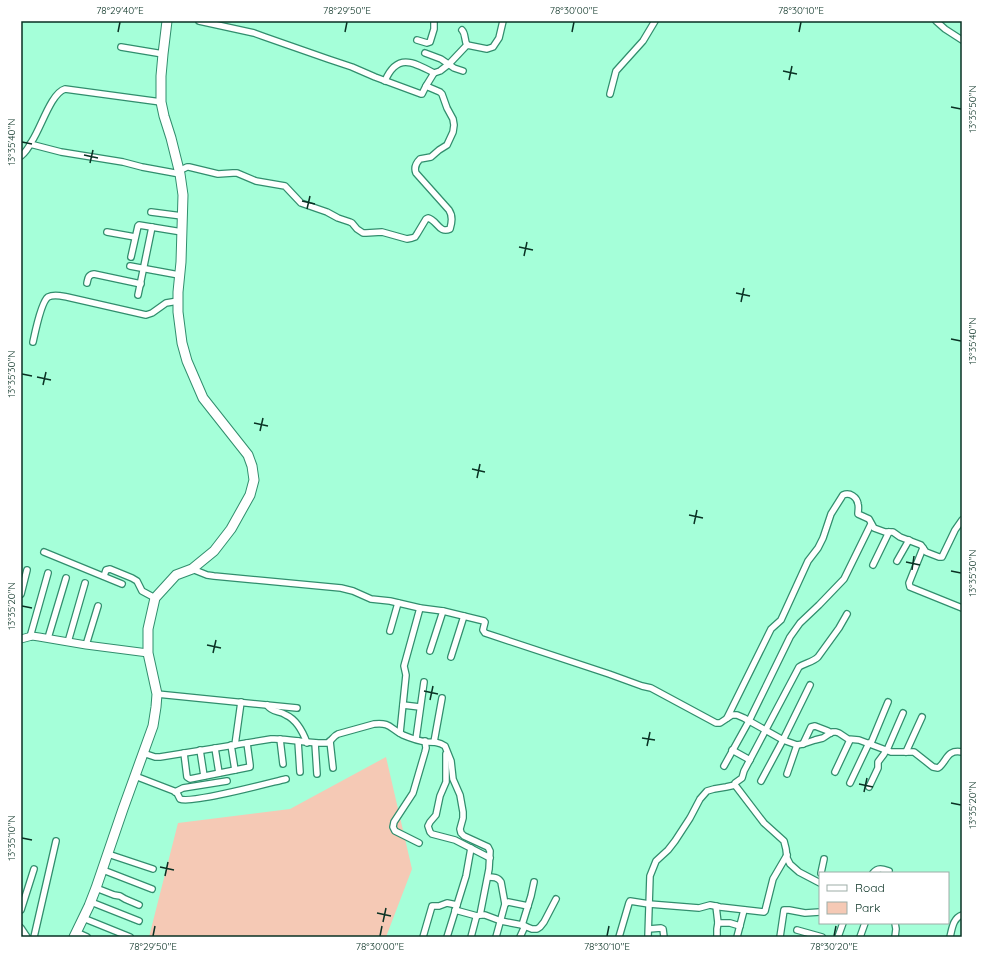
<svg xmlns="http://www.w3.org/2000/svg" width="983" height="958" viewBox="0 0 983 958" font-family="Quicksand,sans-serif">
<rect width="100%" height="100%" fill="#a5ffd9"/>
<!-- green -->
<polygon fill="#f5c9b5" points="386,757 412,869 386,937 149,937 178,823 290,809"/>
<g fill="none" stroke-linecap="round" stroke-linejoin="round">
<defs>
<g id="minor">
<polyline points="199,21 254,33 265,37 328,59 352,67 375,77 421,94 422,94 426,86 434,73 440,71 449,64 467,45 487,49 493,47 499,38 503,21"/>
<polyline points="936,21 945,29 962,40"/>
<path d="M462,30c4,4 2,10 5,15"/>
<polyline points="417,40 427,43 430,42 434,29 434,21"/>
<polyline points="121,47 163,54"/>
<polyline points="425,53 441,59 454,68 463,71"/>
<path d="M385,81c12,-28 28,-19 49,-8"/>
<polyline points="610,94 616,71 643,41 655,21"/>
<polyline points="30,144 61,152 123,162 142,167 180,174"/>
<path d="M21,156c5,-4 8,-9 11,-15 9,-13 19,-48 33,-52l96,13"/>
<path d="M179,171l8,-4h2l29,7 15,-1h4l19,8 29,5 16,17 26,9 11,6 12,4 2,1 5,6 6,4h3l16,-1 25,7 5,-1 3,-1 2,-3 9,-15 2,-1c9,2 11,16 22,11 2,-7 3,-13 -1,-19l-33,-37c-2,-5 0,-10 4,-14l11,-2 8,-7 8,-5 6,-13 1,-7 -1,-6 -6,-11 -5,-14 -2,-2 -14,-6"/>
<polyline points="151,212 182,216"/>
<polyline points="107,232 135,237"/>
<polyline points="131,257 138,226 139,225 182,232"/>
<polyline points="130,266 179,275"/>
<path d="M87,283c1,-5 1,-8 7,-9l47,10"/>
<polyline points="138,295 152,227"/>
<path d="M33,342c2,-9 8,-40 15,-45 6,-3 13,-1 19,0l79,18 6,-2 14,-10 12,-2"/>
<polyline points="923,548 909,583 910,587 962,608"/>
<polyline points="44,552 122,584"/>
<polyline points="897,561 909,540"/>
<polyline points="873,565 889,532"/>
<path d="M192,569l15,6 7,1 127,12 12,3 18,8 19,2 30,7 23,3 41,10 1,1 -2,8 2,3 124,41 33,12 9,2 65,35h4l12,-8h5l7,3 39,22 14,5 6,-1 12,-4 8,-2 9,-6h4l3,1 9,6 11,1 32,12h23l19,15 5,1c9,-6 8,-19 24,-16"/>
<polyline points="104,576 106,570 110,569 132,578 137,581 142,591 155,598"/>
<polyline points="21,594 27,570"/>
<polyline points="390,631 398,603"/>
<polyline points="30,637 48,573"/>
<polyline points="48,638 66,578"/>
<polyline points="68,642 85,583"/>
<polyline points="86,645 98,606"/>
<polyline points="430,651 443,611"/>
<polyline points="451,657 464,616"/>
<polyline points="157,694 297,708"/>
<path d="M267,705c5,8 12,5 19,10 11,5 17,17 21,28"/>
<polyline points="403,705 420,707"/>
<path d="M727,718l44,-89 10,-9 27,-59 10,-13 5,-10 8,-24 12,-19c7,-3 14,2 15,9 1,3 0,7 0,10l11,5 5,9 11,4h8l7,5 21,8 5,7 13,5h3l13,-27 7,-10"/>
<polyline points="400,733 406,675 404,666 420,608"/>
<polyline points="280,739 283,764"/>
<polyline points="416,739 424,682"/>
<polyline points="298,741 300,772"/>
<polyline points="330,741 333,768"/>
<polyline points="434,742 442,698"/>
<polyline points="315,743 317,774"/>
<polyline points="871,743 888,702"/>
<polyline points="803,744 811,727 815,726 828,731 831,733"/>
<polyline points="231,745 235,770"/>
<polyline points="235,745 241,702"/>
<polyline points="215,748 219,773"/>
<polyline points="200,750 204,776"/>
<polyline points="732,750 750,760"/>
<polyline points="887,750 903,713"/>
<polyline points="906,752 922,717"/>
<path d="M143,753l12,4h5l111,-18c18,-1 37,5 56,4 4,-1 6,-7 11,-9l36,-10c17,-2 16,5 29,11 7,3 16,6 24,7 7,0 12,0 18,4l6,15 2,18 7,16 3,17v6l-3,11 1,4 3,3 24,11 2,4 -1,18 -9,46"/>
<polyline points="184,753 187,777 190,779 250,767 250,765 247,743"/>
<polyline points="446,754 446,782 440,796 436,815 430,822 428,826 430,832 432,834 455,840 490,858"/>
<polyline points="724,766 749,721 790,637 800,623 819,605 844,579 871,524"/>
<polyline points="835,772 850,740"/>
<polyline points="787,774 797,745"/>
<path d="M135,776l39,15 3,2 3,6c11,5 89,-16 106,-20"/>
<polyline points="761,781 783,740 810,685"/>
<polyline points="850,783 869,743"/>
<polyline points="869,787 878,768 878,762 884,754 886,750"/>
<polyline points="175,792 183,788 227,781"/>
<polyline points="419,843 395,831 393,827 394,822 413,793 425,752 426,748 425,741"/>
<polyline points="108,854 153,869"/>
<polyline points="103,870 152,889"/>
<polyline points="821,873 824,859"/>
<path d="M873,873c5,-6 10,-4 16,-2"/>
<path d="M488,877c5,0 10,0 13,5l4,22"/>
<path d="M820,883l-21,-11 -9,-8 -3,-6 -1,-9 -2,-8 -20,-18 -29,-38v-2l7,-5 2,-7 55,-104c6,-4 14,-5 19,-10l21,-29 8,-14"/>
<polyline points="96,888 114,895 120,896 125,899 139,905"/>
<polyline points="91,902 139,921"/>
<polyline points="716,906 718,923"/>
<polyline points="21,910 34,869"/>
<polyline points="455,910 477,916"/>
<polyline points="83,918 130,937"/>
<polyline points="895,923 896,929 895,937"/>
<polyline points="522,925 531,896 534,882"/>
<polyline points="21,928 27,937"/>
<polyline points="649,929 661,928 663,929 664,937"/>
<polyline points="797,930 822,937"/>
<polyline points="76,932 87,937"/>
<polyline points="34,937 56,841"/>
<polyline points="423,937 432,906 439,906 447,903 457,905"/>
<polyline points="447,937 466,876 471,848"/>
<polyline points="471,937 476,918 477,916 480,915 485,915 501,921 522,925 532,929 537,929 540,927 544,922 556,899"/>
<polyline points="496,937 505,904 508,902 528,906"/>
<polyline points="520,937 525,926"/>
<polyline points="619,937 629,903 630,901 649,904 699,908 710,905 720,907 764,912 765,911 773,879 787,855"/>
<polyline points="648,937 650,876 656,861 668,850 675,841 690,818 700,799 707,791 714,789 726,787 735,785"/>
<polyline points="717,937 717,929 718,923 730,923 740,926"/>
<polyline points="737,937 744,910"/>
<polyline points="780,937 784,910 789,910 805,913 820,912"/>
<polyline points="838,937 843,923"/>
<polyline points="860,937 865,923"/>
<path d="M950,937c2,-8 3,-19 12,-22"/>
</g>
<polyline id="tertiary" points="21,639 32,636 39,637 86,645 148,653"/>
<polyline id="trunk" points="74,937 89,906 96,888 123,809 153,726 156,707 157,694 148,653 148,629 155,598 176,575 192,569 214,551 231,529 250,495 254,480 252,466 248,455 203,398 187,361 182,343 178,312 178,292 181,262 183,195 180,174 171,138 164,116 161,102 161,76 163,54 167,21"/>
</defs>
<!-- minor casing -->
<use href="#minor" stroke="#318e6d" stroke-width="8"/>
<!-- tertiary casing -->
<use href="#tertiary" stroke="#318e6d" stroke-width="9"/>
<!-- trunk casing -->
<use href="#trunk" stroke="#318e6d" stroke-width="11"/>
<!-- minor -->
<use href="#minor" stroke="#fff" stroke-width="5.5"/>
<!-- tertiary -->
<use href="#tertiary" stroke="#fff" stroke-width="7"/>
<!-- trunk -->
<use href="#trunk" stroke="#fff" stroke-width="9"/>
</g>
<!-- ticks -->
<path fill="none" stroke="#093123" stroke-width="1.5" d="M118,32l2,-10M345,32l2,-10M572,32l2,-10M799,32l2,-10M783,71l14,3M789,80l3,-14M951,107l10,2M22,142l10,2M84,155l14,3M90,163l3,-13M302,201l13,3M307,209l3,-13M519,247l14,3M524,256l3,-14M736,293l14,3M741,302l3,-14M951,339l10,2M22,374l10,2M37,377l14,3M43,385l3,-13M254,423l14,3M260,431l3,-13M472,469l13,3M477,478l3,-14M689,515l14,3M694,524l3,-14M906,562l14,3M912,570l2,-14M951,571l10,2M22,606l10,2M207,645l14,3M213,653l3,-13M424,691l14,3M430,700l3,-14M642,738l13,2M647,746l3,-14M859,784l14,3M864,792l3,-14M951,803l10,2M22,838l10,2M160,867l14,3M165,876l3,-14M377,913l14,3M383,922l3,-14M153,936l2,-10M380,936l2,-10M607,936l2,-10M834,936l2,-10"/>
<!-- border -->
<rect width="983" height="958" fill="none" stroke="#ffffff" stroke-width="44"/>
<!-- legend -->
<rect x="819" y="872" width="130" height="52" fill="#ffffff" stroke="#9dada7"/>
<rect x="827" y="885" width="20" height="6" fill="#ffffff" stroke="#9dada7"/>
<text x="855" y="892" font-size="12" fill="#093123">Road</text>
<rect x="827" y="902" width="20" height="12" fill="#f5c9b5" stroke="#9dada7"/>
<text x="855" y="912" font-size="12" fill="#093123">Park</text>
<rect x="22" y="22" width="939" height="914" fill="none" stroke="#093123" stroke-width="1.5"/>
<g font-size="10" text-anchor="middle" fill="#093123">
<text x="120" y="14">78°29'40"E</text>
<text x="347" y="14">78°29'50"E</text>
<text x="574" y="14">78°30'00"E</text>
<text x="801" y="14">78°30'10"E</text>
<text transform="translate(972 109) rotate(-90)" y="4">13°35'50"N</text>
<text transform="translate(11 142) rotate(-90)" y="4">13°35'40"N</text>
<text transform="translate(972 341) rotate(-90)" y="4">13°35'40"N</text>
<text transform="translate(11 374) rotate(-90)" y="4">13°35'30"N</text>
<text transform="translate(972 573) rotate(-90)" y="4">13°35'30"N</text>
<text transform="translate(11 606) rotate(-90)" y="4">13°35'20"N</text>
<text transform="translate(972 805) rotate(-90)" y="4">13°35'20"N</text>
<text transform="translate(11 838) rotate(-90)" y="4">13°35'10"N</text>
<text x="153" y="950">78°29'50"E</text>
<text x="380" y="950">78°30'00"E</text>
<text x="607" y="950">78°30'10"E</text>
<text x="834" y="950">78°30'20"E</text>
</g>
</svg>
